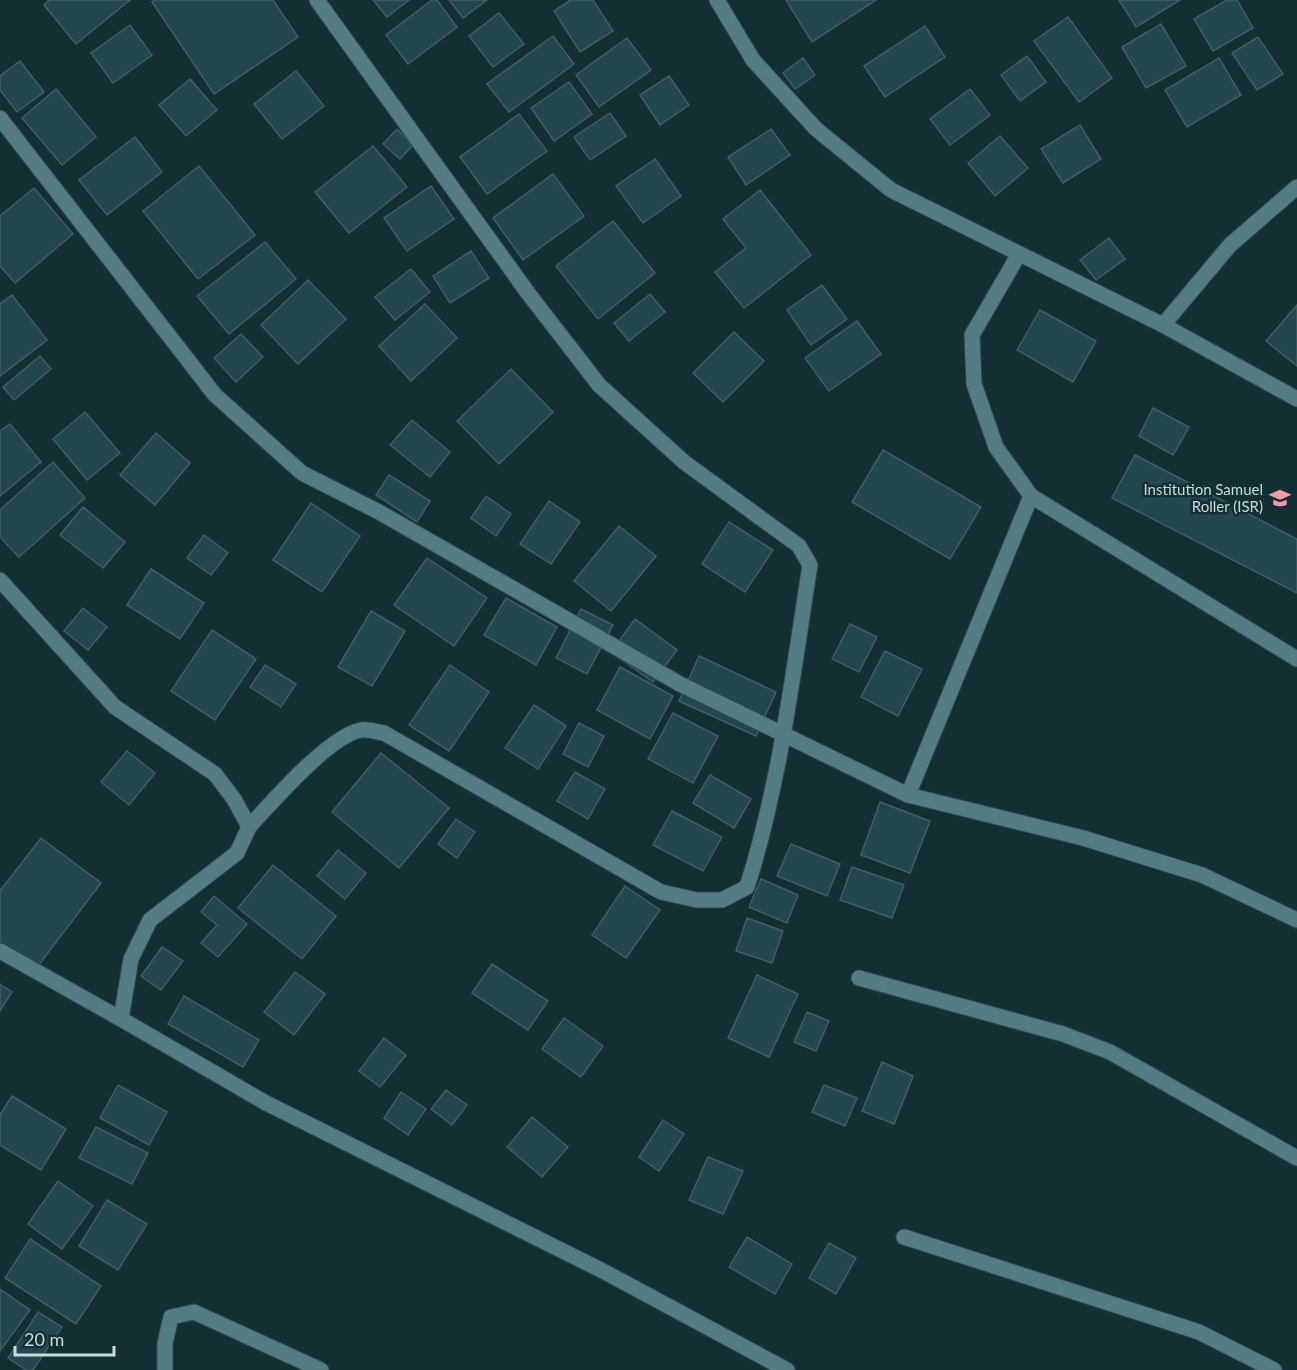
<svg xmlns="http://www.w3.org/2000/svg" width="1297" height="1370" viewBox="0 0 1297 1370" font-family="Lato,sans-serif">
<rect width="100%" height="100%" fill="#132f34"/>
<!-- building -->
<g fill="#23474e" stroke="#415e64" stroke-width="1.5">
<polygon points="49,0 130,0 76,44 44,5"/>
<polygon points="155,0 273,0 298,37 214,94 152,2"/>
<polygon points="373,0 409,0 387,17"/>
<polygon points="432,0 437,0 457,27 408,64 386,35"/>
<polygon points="449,0 487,0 463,18"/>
<polygon points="571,0 593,0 613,31 580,52 554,11"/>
<polygon points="786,0 876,0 812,42"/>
<polygon points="1119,0 1180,0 1136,27"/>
<polygon points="1227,0 1237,0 1253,28 1213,51 1194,19"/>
<polygon points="499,13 524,44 493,67 469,36"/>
<polygon points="1068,17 1112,78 1079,102 1034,41"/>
<polygon points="1161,24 1186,66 1146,88 1122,47"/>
<polygon points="130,25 152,55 113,83 91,53"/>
<polygon points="925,26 945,57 885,97 864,66"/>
<polygon points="553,36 574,64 509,112 487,84"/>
<polygon points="1258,37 1283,74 1257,90 1232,53"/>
<polygon points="627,38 651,70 599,107 576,75"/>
<polygon points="1027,56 1046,82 1020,101 1001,75"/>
<polygon points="803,58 815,75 795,89 783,73"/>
<polygon points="1219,58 1241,95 1187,127 1165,90"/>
<polygon points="20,61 44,92 17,112 0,90 0,76"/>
<polygon points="296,71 324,106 282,139 254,104"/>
<polygon points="669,76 689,105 660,125 640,95"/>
<polygon points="190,79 217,110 186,136 159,105"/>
<polygon points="569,82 592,114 554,141 531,108"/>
<polygon points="56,89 96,137 62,165 22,118"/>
<polygon points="970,89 990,115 950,145 930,119"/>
<polygon points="610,113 626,136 590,160 574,137"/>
<polygon points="519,114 547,151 487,194 460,157"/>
<polygon points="1080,125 1101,159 1063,183 1041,149"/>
<polygon points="397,129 413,145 400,159 383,144"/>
<polygon points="771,129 790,155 746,185 728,157"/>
<polygon points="1000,136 1028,168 995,196 968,163"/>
<polygon points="135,137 162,172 107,215 79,180"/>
<polygon points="373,146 407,187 349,233 315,192"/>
<polygon points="655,159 681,196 643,223 616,186"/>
<polygon points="199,166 255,235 198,279 143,211"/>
<polygon points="553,174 584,216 523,260 493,218"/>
<polygon points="431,186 454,219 407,251 384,218"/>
<polygon points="34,188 73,234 15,283 0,266 0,216"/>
<polygon points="760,190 811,255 744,308 715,272 746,248 723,219"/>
<polygon points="613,221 655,273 598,319 556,266"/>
<polygon points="1109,238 1125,259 1096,280 1080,260"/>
<polygon points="265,242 296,279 229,334 197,296"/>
<polygon points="471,251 489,278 450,303 433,276"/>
<polygon points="411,269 430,292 395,320 375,297"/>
<polygon points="308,280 346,319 298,364 261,325"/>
<polygon points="822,285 847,319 811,345 787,310"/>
<polygon points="650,294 665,312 629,341 614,323"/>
<polygon points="12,295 47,340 0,376 0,304"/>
<polygon points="425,304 457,338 411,381 379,346"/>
<polygon points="1297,305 1297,366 1266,341"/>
<polygon points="1040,310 1096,341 1073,382 1017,350"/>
<polygon points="857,321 881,354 829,391 805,358"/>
<polygon points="734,332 764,361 723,402 693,373"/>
<polygon points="241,334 263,357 236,382 214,358"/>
<polygon points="40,356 51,369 14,400 3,387"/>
<polygon points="511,369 553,412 499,464 457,421"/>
<polygon points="1153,408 1189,427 1173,455 1139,436"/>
<polygon points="85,412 120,453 87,480 53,439"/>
<polygon points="412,420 450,452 430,477 390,445"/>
<polygon points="10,424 41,462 0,496 0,431"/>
<polygon points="156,433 190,463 155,505 120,475"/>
<polygon points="883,450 981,507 950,559 852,502"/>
<polygon points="1135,455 1297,539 1297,593 1112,498"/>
<polygon points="53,462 85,498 19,557 0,537 0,510"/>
<polygon points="389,475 430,501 417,522 376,495"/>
<polygon points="486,496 511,514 496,536 471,518"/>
<polygon points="549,501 580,522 551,564 520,544"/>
<polygon points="311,503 360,536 322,592 273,560"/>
<polygon points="83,507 125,542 103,568 60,535"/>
<polygon points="729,522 773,550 745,592 702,564"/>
<polygon points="619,526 656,556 611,611 574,581"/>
<polygon points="204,535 228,553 211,575 187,558"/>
<polygon points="427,558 487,598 454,646 394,605"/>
<polygon points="151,569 204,603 180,639 127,605"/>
<polygon points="506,598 557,627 536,665 484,635"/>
<polygon points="83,608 107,627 88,650 64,631"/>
<polygon points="581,609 613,625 587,674 556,658"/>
<polygon points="371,611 405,631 372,686 338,667"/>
<polygon points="635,619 677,650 653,682 611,652"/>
<polygon points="850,624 877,637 859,672 832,659"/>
<polygon points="212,630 256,659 215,720 171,691"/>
<polygon points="885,651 922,669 898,716 861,697"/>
<polygon points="699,656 776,692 756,736 679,701"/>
<polygon points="265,665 296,684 281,707 250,687"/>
<polygon points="450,665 489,692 449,751 409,725"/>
<polygon points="620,667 673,696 650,739 597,710"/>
<polygon points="534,705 566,726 538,769 505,748"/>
<polygon points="673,713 718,736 693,783 648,759"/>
<polygon points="579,723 604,736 588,767 563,754"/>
<polygon points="127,751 155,773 129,805 101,782"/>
<polygon points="381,753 449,808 399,868 332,812"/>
<polygon points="575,772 605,789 588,819 557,801"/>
<polygon points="710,775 751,799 734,828 693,803"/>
<polygon points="880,802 930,821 910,873 861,855"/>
<polygon points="672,811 722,837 703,871 653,845"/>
<polygon points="456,819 475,832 457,858 438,844"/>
<polygon points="41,838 101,883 35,970 0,943 0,891"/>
<polygon points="791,844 840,864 827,896 777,876"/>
<polygon points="338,850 366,873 345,899 317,876"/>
<polygon points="273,865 336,916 302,959 238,908"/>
<polygon points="852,867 904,885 892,918 840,900"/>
<polygon points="761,879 798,895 787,923 749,907"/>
<polygon points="625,886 660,910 626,958 592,935"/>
<polygon points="214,896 247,924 218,957 201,943 217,925 201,912"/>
<polygon points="747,918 783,931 772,963 736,951"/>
<polygon points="162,947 183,961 161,990 141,976"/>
<polygon points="492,964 548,1001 528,1030 472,993"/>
<polygon points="295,972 325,994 294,1035 264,1012"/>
<polygon points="757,975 798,994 769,1057 728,1038"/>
<polygon points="0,984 12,992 0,1011"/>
<polygon points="184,996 259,1040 243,1067 168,1024"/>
<polygon points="807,1012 829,1021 816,1051 794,1042"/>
<polygon points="564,1018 603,1046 581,1077 542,1049"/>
<polygon points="384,1038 406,1055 380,1087 359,1071"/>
<polygon points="882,1062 913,1076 894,1124 862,1111"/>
<polygon points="118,1085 167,1112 149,1145 100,1118"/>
<polygon points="824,1085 857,1098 845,1126 812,1112"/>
<polygon points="446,1090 467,1105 452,1125 431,1109"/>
<polygon points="401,1092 426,1109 408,1135 384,1118"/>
<polygon points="12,1096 66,1129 41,1170 0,1145 0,1115"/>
<polygon points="532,1117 568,1147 542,1177 507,1147"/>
<polygon points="663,1120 684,1134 659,1171 639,1157"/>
<polygon points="96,1127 148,1153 132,1184 79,1158"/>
<polygon points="708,1157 743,1171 723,1214 689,1200"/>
<polygon points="58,1181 93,1206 62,1249 28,1224"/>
<polygon points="107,1200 147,1224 118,1270 79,1246"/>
<polygon points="747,1237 792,1264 775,1294 729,1267"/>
<polygon points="30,1239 101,1286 76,1324 5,1278"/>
<polygon points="829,1243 856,1258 836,1294 809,1278"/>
<polygon points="0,1289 30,1310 0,1351"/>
<polygon points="38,1312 62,1327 33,1370 26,1370 8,1358"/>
</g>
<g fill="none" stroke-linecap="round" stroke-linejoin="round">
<defs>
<g id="minor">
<polyline points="717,0 753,60 816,129 891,190 1163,325 1297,399"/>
<polyline points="0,118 215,395 302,473 379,512 680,684 908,795 1083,838 1202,875 1297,920"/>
<polyline points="1019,254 972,335 974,384 996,447 1031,496 1297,659"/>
<polyline points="1163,325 1230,245 1297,187"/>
<polyline points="0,580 115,707 215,774 234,799 249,827 237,853 150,920 131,959 121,1019"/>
<polyline points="908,795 1031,496"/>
<path d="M249,827c23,-25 80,-91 112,-97 7,-1 16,2 23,3l277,159 36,8h25l25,-13c33,-104 46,-214 63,-322l-11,-19 -115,-84 -85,-77 -71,-92 -211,-293"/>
<polyline points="0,951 121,1019 266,1103 601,1270 787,1370"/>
<polyline points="859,978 1063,1034 1110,1052 1297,1158"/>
<polyline points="904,1237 1199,1332 1274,1370"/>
<polyline points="165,1370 165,1343 171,1317 194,1312 321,1370"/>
</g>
</defs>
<!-- minor casing -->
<use href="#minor" stroke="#304a4f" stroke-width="17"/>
<!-- minor -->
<use href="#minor" stroke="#547c84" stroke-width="15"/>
</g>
<!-- icons -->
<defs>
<symbol id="school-bare" viewBox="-9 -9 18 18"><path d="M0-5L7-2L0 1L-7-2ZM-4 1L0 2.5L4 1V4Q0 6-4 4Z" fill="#f39aaa" stroke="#132f34" stroke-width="2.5" paint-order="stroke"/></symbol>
</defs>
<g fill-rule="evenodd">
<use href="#school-bare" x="1265" y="483" width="30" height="30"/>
</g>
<g text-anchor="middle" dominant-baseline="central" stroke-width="5" stroke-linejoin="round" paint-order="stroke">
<!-- poi labels -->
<g font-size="15" fill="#cadadd" stroke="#132f34" text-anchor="end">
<text x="1263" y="489">Institution Samuel<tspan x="1263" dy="17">Roller (ISR)</tspan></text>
</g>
</g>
<!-- scale -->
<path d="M15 1346v9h99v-9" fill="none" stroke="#cadadd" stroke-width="3"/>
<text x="24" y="1346" font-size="18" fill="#cadadd" stroke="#132f34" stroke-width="4.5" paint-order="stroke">20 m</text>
</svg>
